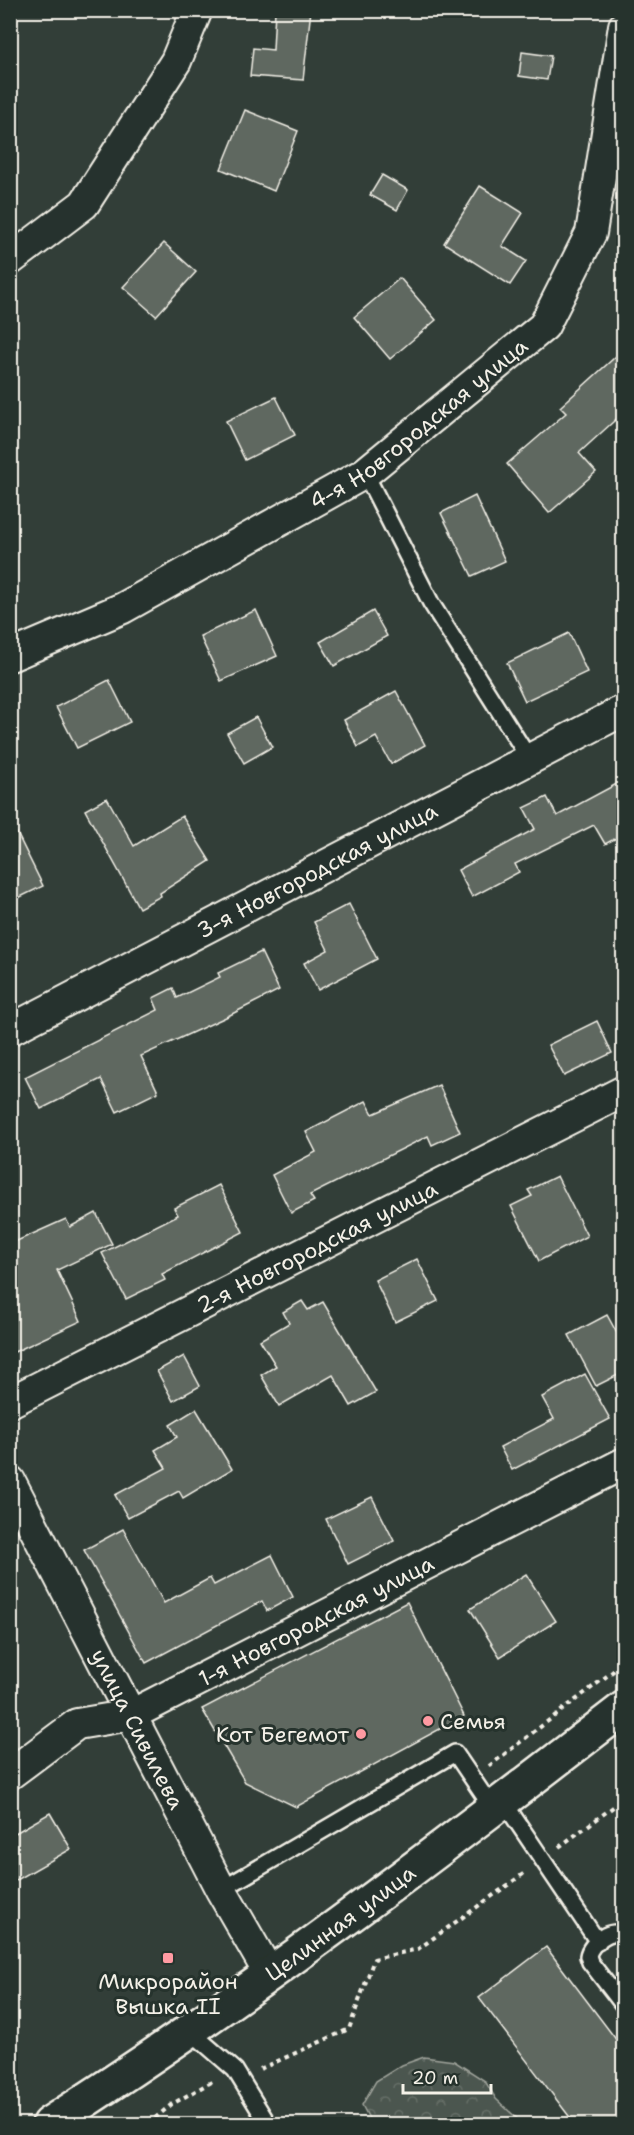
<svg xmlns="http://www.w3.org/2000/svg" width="634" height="2135" viewBox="0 0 634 2135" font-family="'Shantell Sans',sans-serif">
<defs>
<pattern id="forest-crowns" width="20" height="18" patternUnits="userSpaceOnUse" patternTransform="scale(1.5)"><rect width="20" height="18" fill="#4c564f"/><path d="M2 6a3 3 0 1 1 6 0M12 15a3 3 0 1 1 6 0" fill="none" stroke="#666f68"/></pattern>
</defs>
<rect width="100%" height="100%" fill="#323e38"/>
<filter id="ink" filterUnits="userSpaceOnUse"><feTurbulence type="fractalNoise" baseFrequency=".0167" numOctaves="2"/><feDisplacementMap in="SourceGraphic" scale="12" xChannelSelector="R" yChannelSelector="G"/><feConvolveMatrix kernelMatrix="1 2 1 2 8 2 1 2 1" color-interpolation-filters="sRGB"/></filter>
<g filter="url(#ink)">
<!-- forest -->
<polygon fill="url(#forest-crowns)" stroke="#a0a49c" stroke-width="1.5" points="424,2057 454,2061 485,2081 496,2099 523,2124 372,2124 362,2105 376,2081 402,2065"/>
<!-- building -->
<g fill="#5f6861" stroke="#f4f1e8" stroke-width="1.5">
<polygon points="275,10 311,10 303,80 250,76 253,48 273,50"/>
<polygon points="522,52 551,56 547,80 519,76"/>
<polygon points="245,110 298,131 274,191 221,169"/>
<polygon points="382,175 408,190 397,210 370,195"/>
<polygon points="480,186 523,213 502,246 526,261 510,285 444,243"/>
<polygon points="164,243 196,272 156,316 123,287"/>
<polygon points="400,278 436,320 390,359 354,317"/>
<polygon points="624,349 624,412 579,453 596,472 549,513 507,464 566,413 560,407"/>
<polygon points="276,397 295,435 245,460 226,421"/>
<polygon points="475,496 505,561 472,576 441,513"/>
<polygon points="256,610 277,656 221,681 200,636"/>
<polygon points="373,611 387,636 334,666 320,642"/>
<polygon points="569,633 587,672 525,701 507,663"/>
<polygon points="109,680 130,722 77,748 56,707"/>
<polygon points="396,691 425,745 391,764 376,737 358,747 344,720"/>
<polygon points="256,717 272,747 244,763 227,733"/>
<polygon points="624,780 624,834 605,844 594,825 515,864 519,872 472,897 458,870 535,829 524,808 547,797 557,816"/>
<polygon points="107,798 134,846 182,816 210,861 160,893 161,896 139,908 85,810"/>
<polygon points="10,819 43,886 10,902"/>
<polygon points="349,904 377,959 318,990 304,963 328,950 314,922"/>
<polygon points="261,952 279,990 226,1017 141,1056 158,1092 117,1112 101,1079 41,1109 25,1077 158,1010 153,998 173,988 177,998 220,977 218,973"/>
<polygon points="597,1021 612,1053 564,1076 548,1045"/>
<polygon points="439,1085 460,1132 432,1145 428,1136 310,1195 314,1201 291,1213 272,1175 316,1152 306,1132 366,1101 373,1114"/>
<polygon points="557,1176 587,1236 539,1261 511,1206 532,1196 528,1190"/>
<polygon points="219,1185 243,1232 162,1274 165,1280 126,1299 102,1253 178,1215 174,1208"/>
<polygon points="96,1213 112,1244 57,1270 81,1321 10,1354 10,1244 66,1219 70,1227"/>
<polygon points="417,1259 438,1301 395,1322 375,1280"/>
<polygon points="302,1301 308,1310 323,1302 376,1392 351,1406 333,1375 279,1406 261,1375 276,1366 260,1340 289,1323 283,1312"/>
<polygon points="607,1315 624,1346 624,1372 596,1386 569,1335"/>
<polygon points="184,1356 200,1386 173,1401 157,1371"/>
<polygon points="585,1374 610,1419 512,1470 500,1447 554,1419 542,1397"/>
<polygon points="196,1409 232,1469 183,1498 179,1491 128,1518 115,1495 166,1468 155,1450 177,1437 170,1425"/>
<polygon points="372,1497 394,1541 348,1564 326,1519"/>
<polygon points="123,1529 164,1603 210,1578 214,1585 272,1555 293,1597 267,1611 262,1601 146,1663 84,1550"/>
<polygon points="526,1574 556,1621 500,1657 470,1609"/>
<polygon points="407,1602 464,1716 296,1807 245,1782 202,1709"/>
<polygon points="50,1813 71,1849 10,1884 10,1836"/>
<polygon points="546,1947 624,2050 624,2124 575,2124 479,1998"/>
</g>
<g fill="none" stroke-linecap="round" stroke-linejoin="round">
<defs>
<g id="service">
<polyline points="365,473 431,603 530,760"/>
<polyline points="503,1801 598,1942"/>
<polyline points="221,1890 455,1753 493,1809"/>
<path d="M624,1936c-12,-10 -34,7 -36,20l2,6 34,44"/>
<polyline points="189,2030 235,2070 268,2124"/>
</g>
<g id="minor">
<polyline points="10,260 84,204 176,61 197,10"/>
<path id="s1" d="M10,656l113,-48 242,-135 179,-147 47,-93 33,-207"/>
<path id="s2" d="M10,1030l614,-320"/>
<path id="s3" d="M10,1402l614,-311"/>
<path id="s4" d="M10,1481l211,409 49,85"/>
<path id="s5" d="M10,1774l67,-50 54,-9 493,-252"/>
</g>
<g id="secondary">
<path id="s6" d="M49,2124c199,-127 387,-271 575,-416"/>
</g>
</defs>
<!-- service casing -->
<use href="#service" stroke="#f4f1e8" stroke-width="20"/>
<!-- minor casing -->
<use href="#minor" stroke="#f4f1e8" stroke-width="34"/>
<!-- secondary casing -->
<use href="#secondary" stroke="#f4f1e8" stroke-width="38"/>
<!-- path -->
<g stroke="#f4f1e8" stroke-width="4" stroke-dasharray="4.5 4.5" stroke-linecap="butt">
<polyline points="489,1766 624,1663"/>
<polyline points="559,1847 624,1799"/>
<polyline points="260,2069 349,2029 374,1959 418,1949 526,1872"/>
<polyline points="148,2124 172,2104 215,2080"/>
</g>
<!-- service -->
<use href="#service" stroke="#26332d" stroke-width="15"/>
<!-- minor -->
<use href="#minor" stroke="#26332d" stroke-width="30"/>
<!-- secondary -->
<use href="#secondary" stroke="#26332d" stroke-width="33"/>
</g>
</g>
<!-- markers -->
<g fill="#ff9aa2" stroke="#26332d" stroke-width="2">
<circle cx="428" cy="1721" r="6"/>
<circle cx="361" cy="1734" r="6"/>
<rect x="162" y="1952" width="12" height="12" rx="3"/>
</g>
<g text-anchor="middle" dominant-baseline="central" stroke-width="6" stroke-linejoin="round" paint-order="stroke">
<!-- street labels -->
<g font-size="22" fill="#f4f1e8" stroke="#26332d">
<text stroke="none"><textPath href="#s1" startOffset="472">4-я Новгородская улица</textPath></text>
<text stroke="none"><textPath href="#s2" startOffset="346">3-я Новгородская улица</textPath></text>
<text stroke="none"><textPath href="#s3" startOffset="344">2-я Новгородская улица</textPath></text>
<text stroke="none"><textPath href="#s5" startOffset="346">1-я Новгородская улица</textPath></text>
<text stroke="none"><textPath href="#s4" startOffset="279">улица Сивилева</textPath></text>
<text stroke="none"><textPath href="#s6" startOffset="354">Целинная улица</textPath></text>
</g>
<!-- poi labels -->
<g font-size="22" fill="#f4f1e8" stroke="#26332d" text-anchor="start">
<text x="440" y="1721">Семья</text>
<text x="349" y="1734" text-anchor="end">Кот Бегемот</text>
<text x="168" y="1981" text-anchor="middle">Микрорайон<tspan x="168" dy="25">Вышка II</tspan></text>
</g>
</g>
<!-- margin -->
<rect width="634" height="2135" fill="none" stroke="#26332d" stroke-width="36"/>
<rect x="18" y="18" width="598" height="2099" fill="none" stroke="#f4f1e8" stroke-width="2" filter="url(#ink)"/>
<!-- scale -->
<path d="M403 2084v9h88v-9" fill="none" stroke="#f4f1e8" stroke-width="3"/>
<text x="412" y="2084" font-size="18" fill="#f4f1e8" stroke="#26332d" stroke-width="4.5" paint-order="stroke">20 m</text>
</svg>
